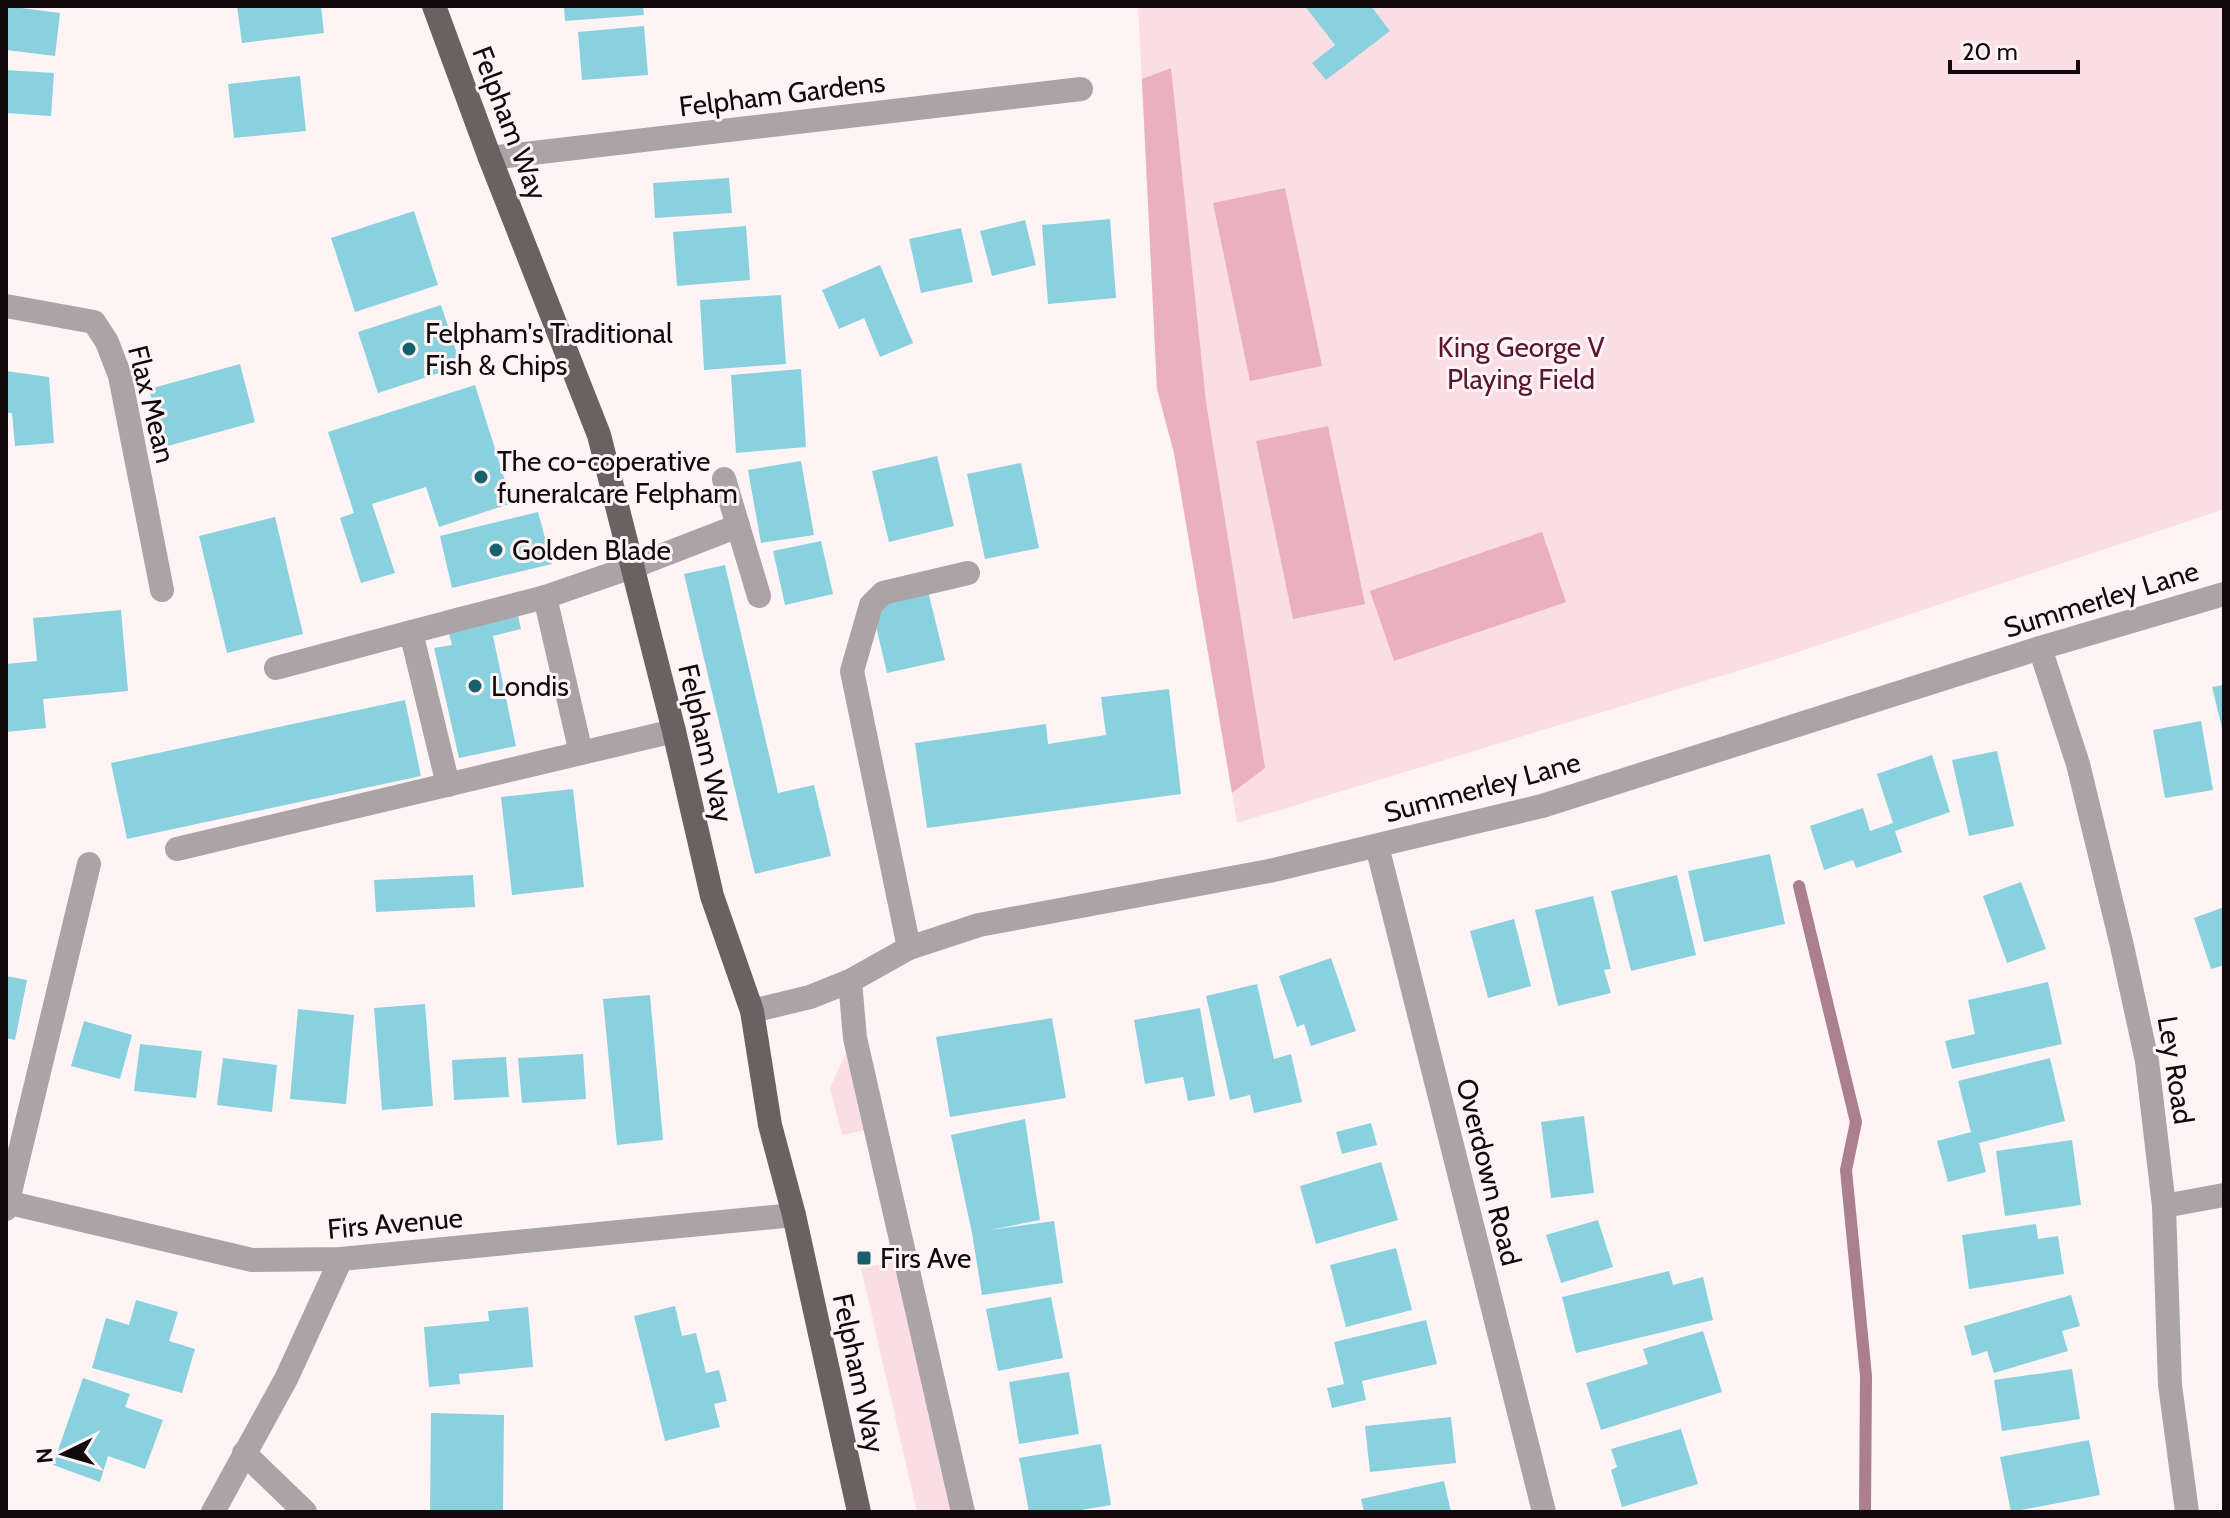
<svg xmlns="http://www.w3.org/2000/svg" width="2230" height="1518" viewBox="0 0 2230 1518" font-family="Cabin,sans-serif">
<rect width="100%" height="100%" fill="#fef4f6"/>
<!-- green -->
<g fill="#fbdde5">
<polygon points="1138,6 2224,6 2224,509 1777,659 1237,823 1174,453 1157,389"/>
<polygon points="846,1053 865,1130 842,1135 830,1088"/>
<polygon points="898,1261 958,1512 917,1512 861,1268"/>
</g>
<!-- forest -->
<g fill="#ebafc2">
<polygon points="1171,68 1206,402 1265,768 1232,793 1174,453 1157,389 1142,79"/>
<polygon points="1285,188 1322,366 1250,381 1213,203"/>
<polygon points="1328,426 1365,604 1293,619 1256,441"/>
<polygon points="1542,532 1566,602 1394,661 1370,591"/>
</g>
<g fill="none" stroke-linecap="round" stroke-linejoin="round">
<!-- stream -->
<polyline stroke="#ab7f8d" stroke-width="12" points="1799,886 1856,1122 1846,1170 1866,1376 1865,1512"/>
</g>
<!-- building -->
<g fill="#8ad1df">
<polygon points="6,6 60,13 55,56 6,50"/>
<polygon points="237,6 321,6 324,33 242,43"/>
<polygon points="564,6 643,6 644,15 565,21"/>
<polygon points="1305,6 1371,6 1390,31 1326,80 1312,63 1335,45"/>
<polygon points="644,26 648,75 582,80 578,32"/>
<polygon points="6,70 54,73 51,116 6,113"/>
<polygon points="300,76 306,131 234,138 228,84"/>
<polygon points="729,178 732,213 655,218 653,183"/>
<polygon points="414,211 438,285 355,312 331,238"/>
<polygon points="1110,219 1116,298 1048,304 1042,225"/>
<polygon points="1025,220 1036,265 992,276 980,231"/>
<polygon points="746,226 750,280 677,286 673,232"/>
<polygon points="961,228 973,282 921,293 909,239"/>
<polygon points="880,265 913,343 880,357 864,318 839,329 822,290"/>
<polygon points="781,295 786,364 704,370 700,300"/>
<polygon points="441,305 461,366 378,393 358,332"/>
<polygon points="240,364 255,422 164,447 149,389"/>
<polygon points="801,369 806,447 736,453 731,375"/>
<polygon points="6,371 49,377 54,443 15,446 12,413 6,413"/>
<polygon points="475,385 512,503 439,527 426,487 372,504 395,573 361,583 340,518 354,513 328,432"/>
<polygon points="937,456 954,526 889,542 872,471"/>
<polygon points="801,461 814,535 761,543 748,470"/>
<polygon points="1021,463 1039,548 985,559 967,474"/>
<polygon points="538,512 552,564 452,588 440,536"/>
<polygon points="275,517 303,634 227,653 199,536"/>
<polygon points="821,541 833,594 785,605 773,551"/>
<polygon points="725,565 778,793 814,785 831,856 755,874 684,574"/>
<polygon points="928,591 945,660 887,673 871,605"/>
<polygon points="513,594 521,629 493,636 516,746 459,758 434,648 452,645 443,611"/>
<polygon points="121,610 128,691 43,699 46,728 6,732 6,664 37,661 33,618"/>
<polygon points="2224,685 2224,732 2223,732 2212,687"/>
<polygon points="1169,689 1181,794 927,828 915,743 1046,724 1048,744 1106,735 1101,697"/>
<polygon points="405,700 421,776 127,839 111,763"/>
<polygon points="2201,721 2213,790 2165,798 2153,730"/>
<polygon points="1997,751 2014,826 1969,836 1952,760"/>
<polygon points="1932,755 1950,812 1895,831 1902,852 1856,868 1853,860 1824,870 1810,826 1863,808 1870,831 1893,823 1877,774"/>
<polygon points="573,789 584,887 512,895 501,797"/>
<polygon points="1770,854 1785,924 1704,942 1688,871"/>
<polygon points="473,875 475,907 376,912 374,880"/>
<polygon points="1677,875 1696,955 1631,971 1611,891"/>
<polygon points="2021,882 2046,949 2007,963 1983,896"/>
<polygon points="1593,896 1611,969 1604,970 1611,993 1558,1006 1535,910"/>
<polygon points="2224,907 2224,965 2211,969 2194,918"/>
<polygon points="1514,919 1531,986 1488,998 1470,931"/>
<polygon points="1331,958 1356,1031 1311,1046 1304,1024 1297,1027 1279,976"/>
<polygon points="6,976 27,980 15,1040 6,1038"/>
<polygon points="2048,982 2062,1044 1952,1069 1945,1041 1975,1034 1968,1000"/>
<polygon points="1257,984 1274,1059 1291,1054 1302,1102 1254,1113 1250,1095 1230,1100 1206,996"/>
<polygon points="650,995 663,1140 617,1145 603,999"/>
<polygon points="425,1004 433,1106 382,1110 374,1008"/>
<polygon points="1200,1008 1215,1096 1188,1101 1183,1077 1145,1084 1134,1020"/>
<polygon points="298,1009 354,1015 346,1104 290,1099"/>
<polygon points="1052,1018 1066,1098 950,1117 936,1037"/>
<polygon points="84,1021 132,1035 120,1079 71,1066"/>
<polygon points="140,1044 202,1051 196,1098 134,1091"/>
<polygon points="583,1054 586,1099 522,1103 518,1058"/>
<polygon points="506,1057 509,1097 454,1100 452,1060"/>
<polygon points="223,1058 277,1065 272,1112 217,1105"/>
<polygon points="2050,1058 2065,1121 1979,1143 1986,1172 1948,1182 1937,1141 1971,1132 1958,1081"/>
<polygon points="1584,1116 1594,1193 1551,1198 1541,1122"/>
<polygon points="1025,1119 1040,1220 990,1230 1054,1221 1063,1283 982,1295 972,1233 951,1135"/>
<polygon points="1371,1123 1377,1145 1342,1154 1336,1132"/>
<polygon points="2072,1140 2081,1205 2005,1216 1996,1151"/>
<polygon points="1381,1162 1398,1220 1316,1244 1300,1186"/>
<polygon points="1598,1220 1613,1267 1561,1283 1546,1235"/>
<polygon points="2036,1224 2038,1239 2058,1236 2064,1274 1969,1289 1962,1235"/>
<polygon points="1396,1248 1412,1310 1346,1327 1330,1265"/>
<polygon points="1669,1271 1673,1285 1703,1277 1713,1320 1576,1353 1562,1297"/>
<polygon points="2071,1295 2080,1326 2062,1331 2068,1351 1994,1373 1987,1351 1972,1356 1964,1326"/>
<polygon points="1051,1297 1063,1358 998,1371 986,1309"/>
<polygon points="136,1300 178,1312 169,1341 195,1349 182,1393 92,1368 106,1318 129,1325"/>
<polygon points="675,1306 682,1336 696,1333 706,1373 719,1370 727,1401 714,1404 720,1427 665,1441 634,1316"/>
<polygon points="528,1307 533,1367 459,1374 460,1384 429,1387 424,1327 489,1321 488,1311"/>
<polygon points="1426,1320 1437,1364 1362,1381 1366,1400 1332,1408 1327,1388 1344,1384 1334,1342"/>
<polygon points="1703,1331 1722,1392 1601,1430 1586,1383 1648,1364 1643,1349"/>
<polygon points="2072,1369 2080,1419 2002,1431 1994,1380"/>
<polygon points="1069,1372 1079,1434 1019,1444 1009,1382"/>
<polygon points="83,1378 130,1394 125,1407 163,1420 145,1469 108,1456 100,1482 53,1465"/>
<polygon points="431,1413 504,1415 503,1512 430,1511"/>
<polygon points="1451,1417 1456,1463 1370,1472 1365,1426"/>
<polygon points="1681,1429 1698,1484 1622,1507 1611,1470 1617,1467 1611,1449"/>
<polygon points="2089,1440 2100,1495 2011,1512 2000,1457"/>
<polygon points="1101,1444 1111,1505 1069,1512 1029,1512 1019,1458"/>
<polygon points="1444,1481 1451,1512 1364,1512 1361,1499"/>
</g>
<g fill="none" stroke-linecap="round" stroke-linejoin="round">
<!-- minor -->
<g stroke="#aba4a6" stroke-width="24">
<polyline points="490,158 1081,89"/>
<polyline points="6,306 94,322 107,342 120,376 162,590"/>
<polyline points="724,479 738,526"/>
<polyline points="545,597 581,753"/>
<polyline points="411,632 545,597 632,567 738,526 759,596"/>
<polyline points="2040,648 2078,764 2122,946 2147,1061 2164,1206 2170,1385 2187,1512"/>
<polyline points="276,668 411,632 448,785"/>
<polyline points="1377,846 1544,1512"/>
<polyline points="177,849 674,731"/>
<polyline points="909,948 852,671 871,605 883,593 968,573"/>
<polyline points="850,981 855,1038 963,1512"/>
<polyline points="752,1011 810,997 850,981 909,948 979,925 1269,871 1542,806 2040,648 2224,594"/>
<polyline points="6,1202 252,1260 341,1259 794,1215"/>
<polyline points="2164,1206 2224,1195"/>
<polyline points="6,1209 89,864"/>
<polyline points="244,1453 305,1512"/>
<polyline points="213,1512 287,1377 341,1259"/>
</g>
<!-- major -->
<polyline stroke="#6c6063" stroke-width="24" points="434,6 490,158 599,435 674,731 712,896 752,1011 770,1125 794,1215 859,1512"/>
</g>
<!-- markers -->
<g fill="#16616e" stroke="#fef4f6" stroke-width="3">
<circle cx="409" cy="349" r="8"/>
<circle cx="481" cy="477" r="8"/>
<circle cx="496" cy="550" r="8"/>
<circle cx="475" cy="686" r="8"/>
<rect x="856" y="1250" width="16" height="16" rx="4"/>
</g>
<g text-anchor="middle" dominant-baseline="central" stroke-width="6" stroke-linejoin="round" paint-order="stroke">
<!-- street labels -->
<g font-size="28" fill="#100a0c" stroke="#fef4f6">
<text transform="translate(782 94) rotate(-7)">Felpham Gardens</text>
<text transform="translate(510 123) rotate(69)">Felpham Way</text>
<text transform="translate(152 404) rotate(76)">Flax Mean</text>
<text transform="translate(2101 599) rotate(-17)">Summerley Lane</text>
<text transform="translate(706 743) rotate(77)">Felpham Way</text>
<text transform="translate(1482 787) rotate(-15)">Summerley Lane</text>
<text transform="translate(2176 1070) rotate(81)">Ley Road</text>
<text transform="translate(1489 1172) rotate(76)">Overdown Road</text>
<text transform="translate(395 1223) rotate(-5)">Firs Avenue</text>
<text transform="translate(859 1373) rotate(78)">Felpham Way</text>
</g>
<!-- poi labels -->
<g font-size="28" fill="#100a0c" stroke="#fef4f6" text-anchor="start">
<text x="425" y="333">Felpham's Traditional<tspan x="425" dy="32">Fish &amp; Chips</tspan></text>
<text x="497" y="461">The co-coperative<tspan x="497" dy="32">funeralcare Felpham</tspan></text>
<text x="512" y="550">Golden Blade</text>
<text x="491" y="686">Londis</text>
<text x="880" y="1258">Firs Ave</text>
</g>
<!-- park labels -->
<g font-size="28" fill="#5a1533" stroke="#fef4f6">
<text x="1521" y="347">King George V<tspan x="1521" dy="32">Playing Field</tspan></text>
</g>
</g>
<!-- border -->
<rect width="2230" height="1518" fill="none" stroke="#100a0c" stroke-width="16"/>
<!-- north arrow -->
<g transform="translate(64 1454) rotate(265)" stroke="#fef4f6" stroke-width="6" paint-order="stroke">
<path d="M0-6L14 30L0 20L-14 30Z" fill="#100a0c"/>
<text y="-12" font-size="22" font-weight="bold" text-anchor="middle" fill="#100a0c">N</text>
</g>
<!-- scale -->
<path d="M1950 60v12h128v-12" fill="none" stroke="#100a0c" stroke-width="4"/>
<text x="1962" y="60" font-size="24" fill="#100a0c" stroke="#fef4f6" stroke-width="6" paint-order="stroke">20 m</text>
</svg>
